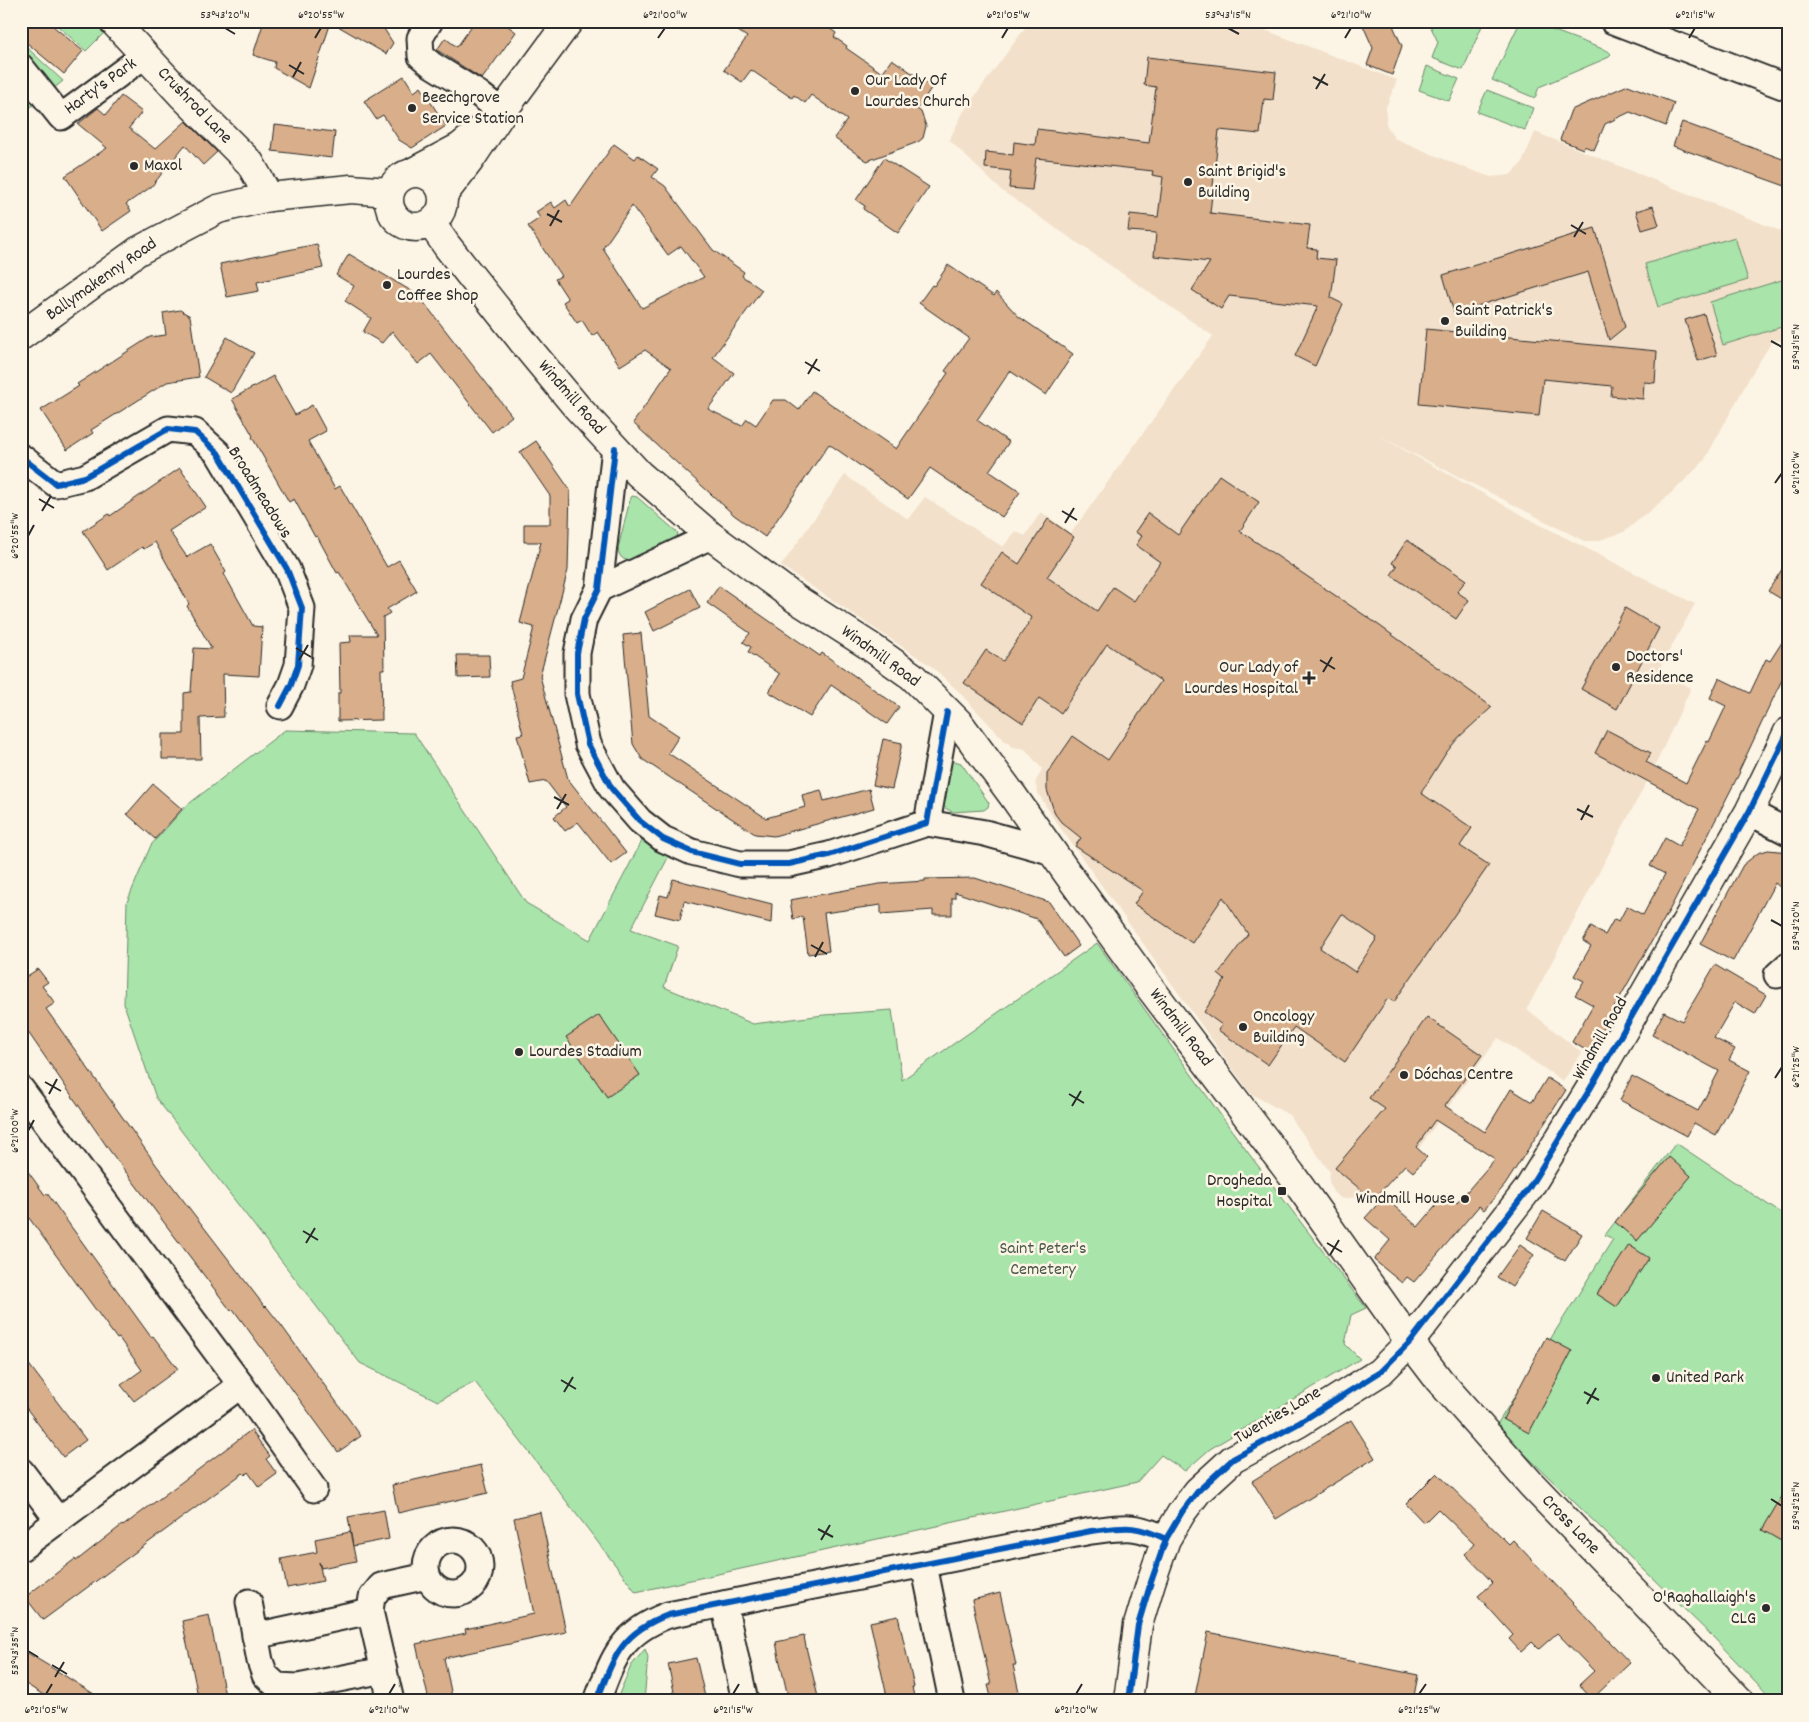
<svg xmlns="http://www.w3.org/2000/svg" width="1809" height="1722" viewBox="0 0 1809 1722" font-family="Dekko,sans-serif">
<rect width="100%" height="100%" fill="#fcf5e5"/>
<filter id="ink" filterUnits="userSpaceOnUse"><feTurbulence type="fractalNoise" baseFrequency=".02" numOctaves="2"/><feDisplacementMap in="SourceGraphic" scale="10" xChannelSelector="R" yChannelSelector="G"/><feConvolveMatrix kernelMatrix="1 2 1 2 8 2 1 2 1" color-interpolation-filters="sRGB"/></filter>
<g filter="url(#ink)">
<!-- built -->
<polygon fill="#f2e0ca" points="1030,21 1241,21 1397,80 1386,107 1386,124 1394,138 1465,168 1491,177 1510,175 1522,163 1535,132 1788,234 1788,342 1773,340 1751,375 1704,461 1675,490 1624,532 1597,541 1584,541 1377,435 1533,521 1695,604 1659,669 1691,688 1654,768 1527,1009 1582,1053 1563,1081 1498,1038 1419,1148 1396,1127 1387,1160 1355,1197 1342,1199 1333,1192 1329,1181 1330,1172 1289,1115 1250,1093 1054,819 1038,793 1035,783 1042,769 1025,749 1013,747 1005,741 958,691 931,666 781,566 845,475 908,519 925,497 1003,547 1015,531 1025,536 1041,512 1071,533 1213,336 1002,191 949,140 964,111"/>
<!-- green -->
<g fill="#a9e4aa" stroke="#6a886a">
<polygon points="52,21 97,21 105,32 86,51"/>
<polygon points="1428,21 1484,21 1463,70 1432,58 1438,42"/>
<polygon points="1522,21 1528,21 1608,51 1611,54 1607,58 1539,87 1535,98 1492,80 1520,22"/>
<polygon points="21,42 63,81 21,115"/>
<polygon points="1427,66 1459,79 1449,101 1419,90"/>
<polygon points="1487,90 1533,108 1525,130 1477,112"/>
<polygon points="1735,237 1748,280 1658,307 1645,264"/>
<polygon points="1788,278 1788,325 1723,345 1710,302"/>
<path d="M632,496l5,1 41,36 -2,7c-13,7 -56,37 -58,8l12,-48z"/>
<polygon points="285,730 414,733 526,903 590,940 644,837 671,852 631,929 678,946 664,987 753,1024 824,1015 892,1010 902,1080 1097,943 1243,1146 1366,1308 1351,1315 1345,1344 1360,1359 1210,1449 1185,1471 1161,1455 1137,1482 636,1592 475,1382 438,1401 360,1363 156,1098 124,1004 127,902 151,845 186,806"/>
<polygon points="951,760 961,763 989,803 988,807 984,810 952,812 942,806"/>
<polygon points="1676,1143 1788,1218 1788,1701 1774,1701 1714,1638 1496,1426 1613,1239 1605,1235"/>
<polygon points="645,1649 648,1657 644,1701 616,1701 631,1666"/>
</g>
<!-- building -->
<g fill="#d9ae8a" stroke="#2b2b2b" fill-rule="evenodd">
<polygon points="21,21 47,21 83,51 64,74 21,38"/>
<polygon points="264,21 379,21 393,43 386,54 331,22 309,88 274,68 275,62 253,55"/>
<polygon points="475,21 501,21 516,32 482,79 437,50 445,38 457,47"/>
<polygon points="723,21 819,21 836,33 834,37 847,46 846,48 882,73 892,59 932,87 917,109 921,112 926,126 923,138 918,142 867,161 834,138 847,120 811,95 805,103 794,95 792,98 751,70 742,82 724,70 747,37"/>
<polygon points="1361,21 1391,21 1402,46 1392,75 1367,65 1373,48"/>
<polygon points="1147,57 1276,72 1273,100 1264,99 1260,134 1219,130 1210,213 1310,225 1307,248 1317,249 1316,258 1336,260 1331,298 1343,304 1315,366 1295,356 1318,306 1229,296 1221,309 1192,290 1210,262 1154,256 1156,233 1128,231 1130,214 1158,217 1163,177 1152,175 1153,171 1036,158 1032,190 1009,188 1011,171 985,168 986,152 1013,155 1014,142 1035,145 1037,129 1149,143 1156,87 1144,85"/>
<polygon points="404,76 414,92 421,87 446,126 412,148 399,140 383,115 376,119 364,101"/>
<polygon points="1628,85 1674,103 1666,126 1630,112 1605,124 1594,150 1584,146 1583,149 1560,140 1571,110"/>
<polygon points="121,96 142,112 129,128 155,149 186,121 217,152 203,165 185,145 151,187 126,204 131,211 102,231 65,176 107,148 78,124 98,108 106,115"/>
<polygon points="1682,122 1788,161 1788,187 1673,146"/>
<polygon points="275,125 335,132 332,158 272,151"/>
<path d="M614,144l21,15 3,-4 20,14 -6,8 13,9 48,64 31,22 -2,4 20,14 -49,67 21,16 -26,36 34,17 5,-7 9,6 17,-25h13l13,10 13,-19 84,58 52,-76 -3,-2 24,-33 -50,-35 13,-18 2,1 14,-21 46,31 2,-4 22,24 55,38 -27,41 -36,-24 -33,49 32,22 -20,29 31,21 -18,25 -72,-49 -22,31 -79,-55 -64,93 -31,-22 -101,-92 38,-55 -26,-18 -25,16 -22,-34 -6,4 -10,-16 -5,3 -14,-21 5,-3 -13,-20 6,-3 -33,-50 12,-8 -4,-6 15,-10 4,6 11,-8 4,7zM632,206l36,49 13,-9 23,31 -62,31 -39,-60z"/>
<polygon points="884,158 929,187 898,233 863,209 865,206 856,200"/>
<polygon points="1653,206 1659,225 1642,230 1636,211"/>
<polygon points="1595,228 1625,327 1609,340 1588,272 1454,313 1443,275"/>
<polygon points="317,244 323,268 257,282 259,291 227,297 220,264"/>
<polygon points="349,254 418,295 512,416 492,432 431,354 418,364 392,331 382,343 363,332 371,318 345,301 354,286 336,275"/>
<polygon points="180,310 190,316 199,377 167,382 91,430 93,433 67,450 41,410 79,386 77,384 150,337 166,335 163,313"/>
<polygon points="1704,314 1717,355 1698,361 1685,320"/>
<polygon points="1426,329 1657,351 1655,383 1644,382 1643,399 1611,396 1612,386 1543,379 1539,416 1419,404"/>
<polygon points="227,337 254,353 231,393 204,377"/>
<polygon points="273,376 295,415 312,405 326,431 308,441 335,489 340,486 387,567 399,560 417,591 387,609 390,613 383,617 384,669 381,669 382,720 338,721 338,693 340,693 339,643 351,642 350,635 377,635 339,572 337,573 317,536 315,537 294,499 289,502 252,437 253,436 232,399"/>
<polygon points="536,441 570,490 568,570 540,676 568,779 626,853 611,864 578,822 565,831 554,817 566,807 546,781 530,784 517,735 523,734 510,681 521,678 534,627 520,623 541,542 524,542 524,524 550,524 550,496 520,452"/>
<polygon points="180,468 206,507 169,531 187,557 210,544 226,572 224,574 253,626 262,627 259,676 223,674 224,717 200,718 201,759 162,759 162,734 184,734 184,693 191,692 194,648 212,649 187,606 189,604 155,542 144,549 142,547 108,570 83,531 109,514 110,516"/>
<path d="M1219,475l40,27 -19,29 133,90 119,86 -34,31 -12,15 -25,40 51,35 -12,18 29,19 -95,137 -6,-4 -43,64 -51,-35 -26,38 -50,-35 4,-5 -18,-13 21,-32 -7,-6 30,-40 -25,-37 -31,46 -58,-39 9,-13 -68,-45 6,-8 -20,-16 -6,-8 -8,-24v-16l26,-38 35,24 53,-79 -54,-37 -46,69 -22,-15 -16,25 -59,-40 22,-33 17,11 29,-43 -51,-35 21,-31 17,12 29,-45 26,18 -27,40 50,34 16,-24 21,14 26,-39 -24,-17 6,-9 -7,-4 13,-19 30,22zM1342,914l35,24 -22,34 -35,-24z"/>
<polygon points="1407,540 1466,580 1457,592 1469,600 1456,619 1391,575 1397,566 1392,563"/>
<polygon points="1788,560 1788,603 1768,591"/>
<polygon points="719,586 820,656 822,653 899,707 887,724 831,685 810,717 769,692 780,674 748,652 751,647 743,642 750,633 707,603"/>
<polygon points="690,589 700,608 654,631 645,612"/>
<polygon points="1625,608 1659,628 1617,709 1581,689"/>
<polygon points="641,633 649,716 679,736 668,753 766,818 805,807 802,795 821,790 824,801 869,789 874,808 774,836 755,834 642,759 633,744 623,635"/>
<polygon points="1788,633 1788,667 1739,771 1740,772 1670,909 1589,1052 1572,1042 1593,1005 1575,995 1584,981 1574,976 1591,946 1583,941 1591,927 1605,935 1614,919 1619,921 1627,906 1643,915 1665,874 1650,866 1665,838 1679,846 1699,809 1595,753 1607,730 1651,753 1646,762 1686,783 1707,741 1709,742 1726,706 1710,698 1719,678 1750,693 1766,659 1770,661"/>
<polygon points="457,655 489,655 490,677 458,678"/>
<polygon points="883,739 902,743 892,789 873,785"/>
<polygon points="153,784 182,809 155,839 127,814"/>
<polygon points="1768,850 1788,852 1788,894 1775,883 1733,961 1700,944 1743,865 1758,853"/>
<polygon points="975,878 1049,902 1079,946 1064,957 1037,919 955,892 955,898 952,898 952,915 933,915 933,910 881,914 881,905 824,913 829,951 808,954 803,917 793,919 790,900 879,884 925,881 925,879"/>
<polygon points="673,879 772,904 771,923 684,901 680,920 655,914 660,895 668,897"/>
<polygon points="1715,965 1766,995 1755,1014 1735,1002 1714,1038 1735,1049 1729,1060 1750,1071 1716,1135 1694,1123 1687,1136 1620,1100 1632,1076 1698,1111 1719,1071 1652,1035 1664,1012 1682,1021"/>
<polygon points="38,969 48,982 42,986 55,1003 46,1009 157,1166 265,1307 266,1306 281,1325 361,1436 338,1452 233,1309 231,1311 110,1151 21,1022 21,980"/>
<polygon points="599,1015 640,1075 607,1097 566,1037"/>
<polygon points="1427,1017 1482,1055 1445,1106 1485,1132 1511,1089 1532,1102 1547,1078 1566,1090 1505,1185 1484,1210 1479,1206 1414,1282 1407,1277 1402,1283 1374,1260 1390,1240 1365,1218 1384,1197 1418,1227 1446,1194 1457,1203 1495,1159 1435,1120 1416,1147 1427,1157 1413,1172 1405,1165 1373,1200 1335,1168 1385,1109 1369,1098"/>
<polygon points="1669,1157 1691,1176 1637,1241 1615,1222"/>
<polygon points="21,1162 45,1195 47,1193 59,1210 151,1337 153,1336 178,1369 134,1401 121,1385 142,1370 119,1338 117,1339 21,1207"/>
<polygon points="1543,1211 1582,1234 1565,1261 1527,1238"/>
<polygon points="1520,1245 1534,1255 1512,1287 1497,1277"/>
<polygon points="1629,1245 1649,1258 1617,1307 1597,1294"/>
<polygon points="1546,1337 1572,1351 1529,1433 1503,1419"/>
<polygon points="21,1354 86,1440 63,1457 21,1401"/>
<polygon points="1351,1420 1375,1458 1276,1519 1252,1481"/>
<polygon points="251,1430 270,1456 266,1459 277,1474 259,1487 248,1472 245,1475 243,1473 43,1620 25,1597 75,1559 76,1561 122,1525 123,1526"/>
<polygon points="481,1465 488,1493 398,1513 392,1485"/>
<polygon points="1437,1473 1509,1544 1513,1540 1630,1663 1592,1699 1579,1685 1594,1671 1557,1633 1539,1649 1532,1642 1521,1652 1509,1639 1513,1635 1478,1596 1493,1583 1465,1554 1474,1544 1438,1509 1424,1523 1406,1504"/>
<polygon points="1788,1486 1788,1545 1762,1530"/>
<polygon points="384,1510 389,1539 353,1546 348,1517"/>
<polygon points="540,1512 566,1632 444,1658 453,1701 429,1701 416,1644 466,1633 465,1629 534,1614 514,1518"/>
<polygon points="350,1532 356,1561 321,1568 319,1562 323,1581 287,1588 281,1559 317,1552 315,1539"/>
<polygon points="1000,1593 1016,1665 1013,1665 1021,1701 992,1701 988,1685 991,1685 972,1600"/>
<polygon points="209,1615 220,1670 226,1701 199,1701 190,1657 182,1621"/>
<polygon points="898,1616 914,1687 912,1687 915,1701 888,1701 870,1622"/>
<polygon points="1208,1632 1418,1675 1413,1701 1194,1701"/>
<polygon points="804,1636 806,1647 819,1701 789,1701 779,1658 776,1642"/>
<polygon points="21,1649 54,1669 105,1701 53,1701 21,1681"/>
<polygon points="696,1658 706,1701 676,1701 668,1664"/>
</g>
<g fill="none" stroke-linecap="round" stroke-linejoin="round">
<defs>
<g id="minor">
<polyline points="430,21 420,38 421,56 432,65 479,94 502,112"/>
<polyline points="1613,21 1788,88"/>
<polyline points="21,67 61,117 145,55"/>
<polyline points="615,448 599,589 584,619 577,653 577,694 588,744 612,789 640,821 663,839 692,852 740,864 789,864 829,855 927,823 947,712"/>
<polyline points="21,457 56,484 85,477 168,429 195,432 218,453 287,569 302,608 298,665 291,685 280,706"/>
<polyline points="599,589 711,536"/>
<polyline points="1749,812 1788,832"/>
<polyline points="927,823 985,833 1053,852"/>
<polyline points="1777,975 1788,965"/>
<polyline points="21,1089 241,1385 314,1489"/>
<polyline points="21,1471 58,1520"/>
<circle cx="453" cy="1567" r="27"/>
<polyline points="21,1548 241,1385"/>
<polyline points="924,1565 952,1701"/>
<polyline points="249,1602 260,1661 265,1675 277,1686 298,1687 384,1670"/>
<polyline points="724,1604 745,1701"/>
<polyline points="255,1636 370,1611"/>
<polyline points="391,1701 370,1611 372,1597 381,1586 427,1576"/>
<path d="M597,1701c17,-45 24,-68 71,-86l423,-84c35,-4 43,-7 75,8"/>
</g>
<g id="tertiary">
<polyline points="413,172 460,147 482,129"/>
<polyline points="443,195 470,160 502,112 569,21"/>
<polyline points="21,336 138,251 218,209 269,197"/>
<polyline points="1128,1701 1138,1625 1151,1582 1166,1539 1182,1512 1198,1491 1233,1459 1299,1423 1380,1372 1410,1342 1529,1188 1590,1089 1749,812 1788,732"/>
</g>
<g id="secondary">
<polyline points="113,21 181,94 250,163 269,197 351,189 389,192"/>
<circle cx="416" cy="200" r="27"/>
<polyline points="431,223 447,246 532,353 576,406 639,474 711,536 796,599 868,645 912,676 959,723 1013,796 1065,870 1151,989 1291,1174 1410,1342 1439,1380 1531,1484 1739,1701"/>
</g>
</defs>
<!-- minor casing -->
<use href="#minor" stroke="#2b2b2b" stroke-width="29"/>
<!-- tertiary casing -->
<use href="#tertiary" stroke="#2b2b2b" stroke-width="31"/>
<!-- secondary casing -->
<use href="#secondary" stroke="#2b2b2b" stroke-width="31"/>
<!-- minor -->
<use href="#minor" stroke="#fcf5e5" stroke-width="25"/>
<!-- tertiary -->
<use href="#tertiary" stroke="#fcf5e5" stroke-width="28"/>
<!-- secondary -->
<use href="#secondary" stroke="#fcf5e5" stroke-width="28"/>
<defs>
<g id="cycleway">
<polyline points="615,448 599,589 584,619 577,653 577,694 588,744 612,789 640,821 663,839 692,852 740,864 789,864 829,855 927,823 947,712"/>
<polyline points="21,457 56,484 85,477 168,429 195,432 218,453 287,569 302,608 298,665 291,685 280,706"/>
<path d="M597,1701c17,-45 24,-68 71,-86l423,-84c35,-4 43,-7 75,8"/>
<polyline points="1128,1701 1138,1625 1151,1582 1166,1539 1182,1512 1198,1491 1233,1459 1299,1423 1380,1372 1410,1342 1529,1188 1590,1089 1749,812 1788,732"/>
</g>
</defs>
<!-- cycleway casing -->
<use href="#cycleway" stroke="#fcf5e5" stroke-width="9"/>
<!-- cycleway -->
<use href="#cycleway" stroke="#0057b8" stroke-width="6"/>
</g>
</g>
<!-- ticks -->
<path fill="none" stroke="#2b2b2b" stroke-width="2" d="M225,28l10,6M1228,28l11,6M315,38l6,-10M658,38l7,-10M1002,38l6,-10M1345,38l6,-10M1689,38l6,-10M289,65l15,9M293,77l8,-15M1313,77l15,8M1316,89l9,-15M547,214l15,8M1571,225l15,9M550,226l9,-16M1574,237l9,-15M1771,341l11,6M805,362l15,9M808,374l9,-15M1775,483l7,-10M39,499l15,9M42,511l9,-15M1062,511l15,9M1065,523l9,-15M28,536l6,-11M296,648l15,9M299,660l9,-15M1320,660l15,9M1323,672l9,-15M554,797l15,8M557,809l9,-15M1577,809l16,8M1581,820l8,-15M1771,920l11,6M811,945l16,9M815,957l8,-15M1775,1078l7,-11M45,1082l16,9M49,1094l8,-15M1069,1094l15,9M1072,1106l9,-15M28,1131l6,-11M303,1231l15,9M306,1243l9,-15M1327,1243l15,9M1330,1255l9,-15M561,1380l15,9M564,1392l9,-15M1584,1392l15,8M1587,1404l9,-16M1771,1499l11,7M818,1529l15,8M821,1540l9,-15M28,1651l10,6M52,1665l15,9M55,1677l9,-15M46,1694l6,-10M389,1694l6,-10M733,1694l6,-10M1076,1694l6,-10M1419,1694l7,-10"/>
<!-- markers -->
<g fill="#2b2b2b" stroke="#fcf5e5" stroke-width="2">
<circle cx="855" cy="91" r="5"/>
<circle cx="412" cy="108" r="5"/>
<circle cx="134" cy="166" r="5"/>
<circle cx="1188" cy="182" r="5"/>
<circle cx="387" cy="285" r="5"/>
<circle cx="1445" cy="321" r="5"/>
<circle cx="1616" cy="667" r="5"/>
<path d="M1306.5 670.5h5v5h5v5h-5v5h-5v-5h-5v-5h5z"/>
<circle cx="1243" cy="1027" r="5"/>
<circle cx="519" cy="1052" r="5"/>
<circle cx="1404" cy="1075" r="5"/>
<rect x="1277" y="1186" width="10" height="10" rx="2.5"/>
<circle cx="1465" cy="1199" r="5"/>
<circle cx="1656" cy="1378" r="5"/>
<circle cx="1766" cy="1608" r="5"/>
</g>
<g text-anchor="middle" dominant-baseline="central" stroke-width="5" stroke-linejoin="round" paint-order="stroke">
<!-- poi labels -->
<g font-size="18" fill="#2b2b2b" stroke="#fcf5e5" text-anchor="start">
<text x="865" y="81">Our Lady Of<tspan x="865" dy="21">Lourdes Church</tspan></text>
<text x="422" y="98">Beechgrove<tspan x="422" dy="21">Service Station</tspan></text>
<text x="144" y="166">Maxol</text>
<text x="1198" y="172">Saint Brigid's<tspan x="1198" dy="21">Building</tspan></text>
<text x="397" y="275">Lourdes<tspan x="397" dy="21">Coffee Shop</tspan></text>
<text x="1455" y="311">Saint Patrick's<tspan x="1455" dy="21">Building</tspan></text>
<text x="1626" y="657">Doctors'<tspan x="1626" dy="21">Residence</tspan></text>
<text x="1298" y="668" text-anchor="end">Our Lady of<tspan x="1298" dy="21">Lourdes Hospital</tspan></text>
<text x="1253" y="1017">Oncology<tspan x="1253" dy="21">Building</tspan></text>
<text x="529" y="1052">Lourdes Stadium</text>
<text x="1414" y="1075">Dóchas Centre</text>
<text x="1272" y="1181" text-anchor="end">Drogheda<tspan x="1272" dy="21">Hospital</tspan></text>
<text x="1455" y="1199" text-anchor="end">Windmill House</text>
<text x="1666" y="1378">United Park</text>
<text x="1756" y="1598" text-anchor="end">O'Raghallaigh's<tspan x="1756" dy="21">CLG</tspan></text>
</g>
<!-- street labels -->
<g font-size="18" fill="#2b2b2b" stroke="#fcf5e5">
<text transform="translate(101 87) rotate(-36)">Harty's Park</text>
<text transform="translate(194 106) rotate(46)">Crushrod Lane</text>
<text transform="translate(102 280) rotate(-35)">Ballymakenny Road</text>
<text transform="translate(571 398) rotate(49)">Windmill Road</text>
<text transform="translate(259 493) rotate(58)">Broadmeadows</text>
<text transform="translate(880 657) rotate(36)">Windmill Road</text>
<text transform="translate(1180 1028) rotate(53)">Windmill Road</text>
<text transform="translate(1601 1039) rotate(-60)">Windmill Road</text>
<text transform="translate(1278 1416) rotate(-30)">Twenties Lane</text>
<text transform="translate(1570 1525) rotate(46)">Cross Lane</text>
</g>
<!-- park labels -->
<g font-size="18" fill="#4a594b" stroke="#fcf5e5">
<text x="1043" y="1249">Saint Peter's<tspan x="1043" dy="21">Cemetery</tspan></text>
</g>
</g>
<!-- margin -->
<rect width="1809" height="1722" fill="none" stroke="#fcf5e5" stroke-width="55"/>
<rect x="28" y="28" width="1754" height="1666" fill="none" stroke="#2b2b2b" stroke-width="2"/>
<g font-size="12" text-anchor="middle" fill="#2b2b2b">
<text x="225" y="18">53°43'20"N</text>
<text x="321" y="18">6°20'55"W</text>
<text x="665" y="18">6°21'00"W</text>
<text x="1008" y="18">6°21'05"W</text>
<text x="1228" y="18">53°43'15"N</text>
<text x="1351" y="18">6°21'10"W</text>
<text x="1695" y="18">6°21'15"W</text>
<text transform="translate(1795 347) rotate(-90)" y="4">53°43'15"N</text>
<text transform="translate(1795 473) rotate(-90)" y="4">6°21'20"W</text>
<text transform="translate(14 536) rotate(-90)" y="4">6°20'55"W</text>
<text transform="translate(1795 926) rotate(-90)" y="4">53°43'20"N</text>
<text transform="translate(1795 1067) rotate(-90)" y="4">6°21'25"W</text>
<text transform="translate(14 1131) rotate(-90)" y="4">6°21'00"W</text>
<text transform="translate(1795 1506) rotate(-90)" y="4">53°43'25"N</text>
<text transform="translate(14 1651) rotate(-90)" y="4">53°43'35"N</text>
<text x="46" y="1713">6°21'05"W</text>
<text x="389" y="1713">6°21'10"W</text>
<text x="733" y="1713">6°21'15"W</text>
<text x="1076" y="1713">6°21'20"W</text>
<text x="1419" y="1713">6°21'25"W</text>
</g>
</svg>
